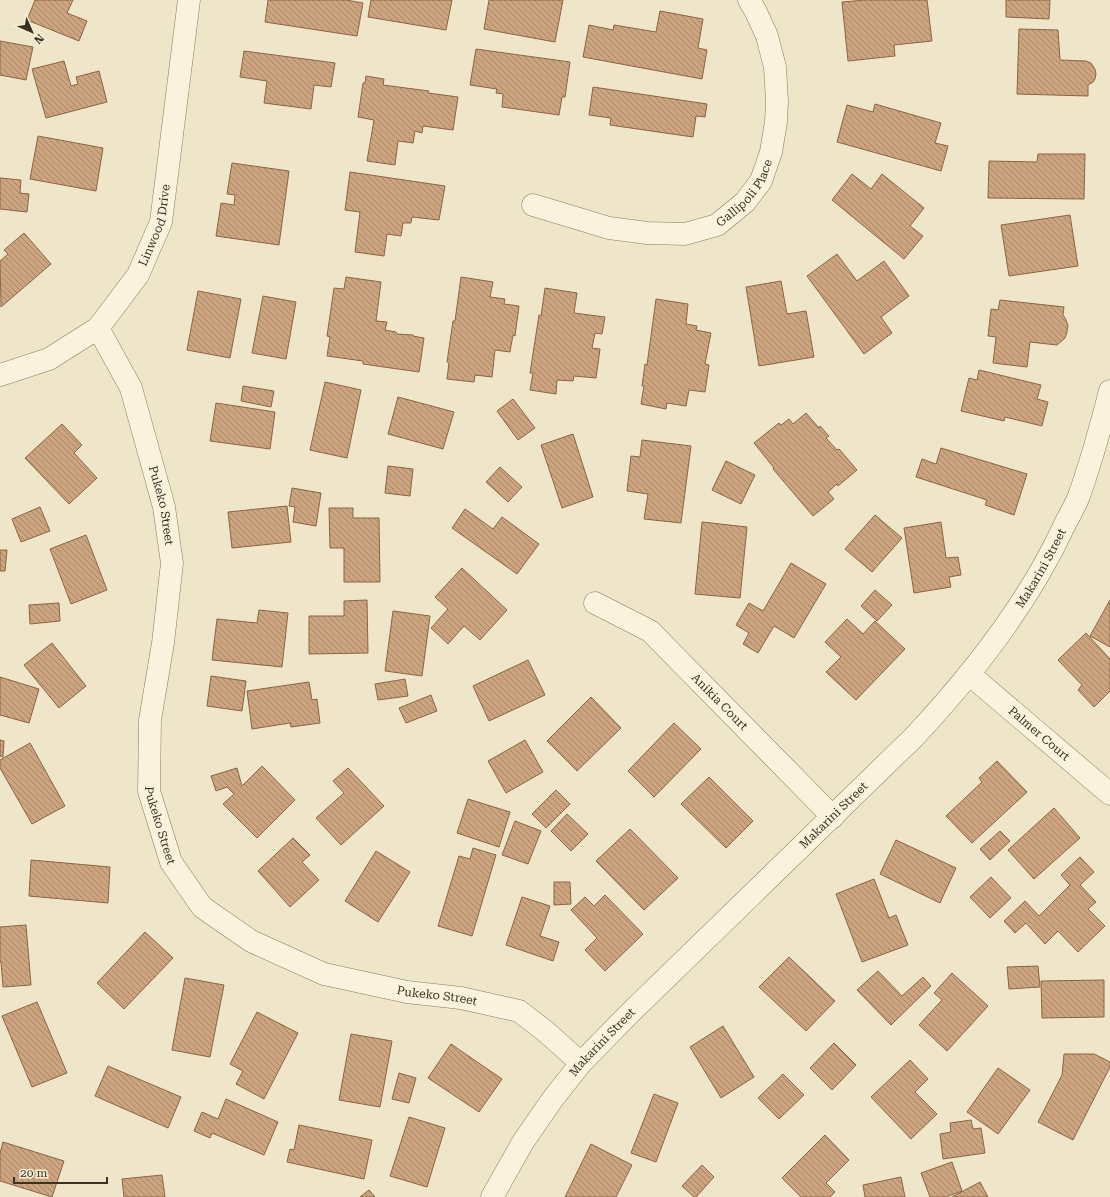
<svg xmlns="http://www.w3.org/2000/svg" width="1110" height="1197" viewBox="0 0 1110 1197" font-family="'Roboto Serif',serif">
<defs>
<pattern id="building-back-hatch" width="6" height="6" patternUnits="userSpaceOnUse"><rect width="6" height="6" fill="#cca47f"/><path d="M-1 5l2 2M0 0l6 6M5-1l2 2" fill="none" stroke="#a78668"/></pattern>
</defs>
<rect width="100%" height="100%" fill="#efe6c9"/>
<!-- building -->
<g fill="url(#building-back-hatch)" stroke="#8b6443">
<polygon points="35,0 73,0 67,13 87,21 79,41 27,20"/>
<polygon points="268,0 346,0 363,3 357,36 265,22"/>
<polygon points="371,0 452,0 446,30 368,17"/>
<polygon points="489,0 563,0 555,42 484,29"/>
<polygon points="865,0 927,0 932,41 894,45 895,56 848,61 842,2"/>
<polygon points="1006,0 1050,0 1049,19 1006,17"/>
<polygon points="660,11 703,19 698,48 707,50 702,79 583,57 589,25 613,30 614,25 656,32"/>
<polygon points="1019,29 1058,30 1060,60 1086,61 1091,63 1095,69 1096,74 1095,79 1093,82 1088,85 1088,96 1017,94"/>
<polygon points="0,41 33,47 26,80 0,75"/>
<polygon points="476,49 570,62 565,97 562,97 559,115 502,107 503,94 496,93 497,89 470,85"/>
<polygon points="244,51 335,63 331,87 314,85 311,109 264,103 267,81 240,77"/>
<polygon points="64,61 71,86 78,84 76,77 99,71 107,102 46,118 32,69"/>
<polygon points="366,76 384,79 383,85 429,91 428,93 458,97 453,130 423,126 422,133 415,131 413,143 398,141 395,165 367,161 374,120 358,117 363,83 365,83"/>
<polygon points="593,87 707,104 705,117 696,116 693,137 610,125 611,118 589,115"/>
<polygon points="875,104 941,123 935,143 948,146 941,171 837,142 847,105 873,112"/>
<polygon points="38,136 103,148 96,191 30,179"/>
<polygon points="1038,154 1085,154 1084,199 988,198 989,161 1037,162"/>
<polygon points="232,163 289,171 279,245 216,236 221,203 234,205 235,195 227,194"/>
<polygon points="350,172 445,186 439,220 412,217 411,223 403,223 401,236 387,234 384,256 355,252 360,212 345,210"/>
<polygon points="852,174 871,189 882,174 924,208 910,226 923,236 904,259 832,200"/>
<polygon points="0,178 21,180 20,193 29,194 27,212 0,209"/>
<polygon points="1070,215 1078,266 1009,276 1001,225"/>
<polygon points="24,233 51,264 1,307 0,261 8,254 4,250"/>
<polygon points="837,254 857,281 884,261 909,296 881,317 892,333 864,354 807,276"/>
<polygon points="346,277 381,282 376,321 387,322 385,330 396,332 397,334 413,335 413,336 424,338 419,372 363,364 363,361 327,356 330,337 327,336 334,288 344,289"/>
<polygon points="461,277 493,282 490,297 505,299 504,304 519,306 515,336 513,335 510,352 495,350 492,377 475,375 474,382 447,379 449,363 447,362 453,321 455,321"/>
<polygon points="781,281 787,314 806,311 814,357 759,366 746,287"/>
<polygon points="545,288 577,293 574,313 605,317 602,334 595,333 592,348 600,349 596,378 574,376 573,381 557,380 556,394 530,390 533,373 530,373 539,315 541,316"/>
<polygon points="198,291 241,299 230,358 187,350"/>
<polygon points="263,296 296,302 286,359 252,353"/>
<polygon points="656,299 688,304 686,324 697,326 696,330 711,333 705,364 709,365 705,392 689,390 686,406 667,403 666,409 641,404 644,386 642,386 645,364 647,365"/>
<polygon points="1000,300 1064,307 1063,315 1065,318 1068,325 1067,332 1065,338 1057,345 1030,342 1027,367 993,363 996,337 988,336 991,309 998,310"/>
<polygon points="979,370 1041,385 1037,399 1048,402 1042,426 1005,417 1004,421 961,411 969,378 977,380"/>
<polygon points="325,382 361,390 347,458 310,450"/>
<polygon points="243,386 274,391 271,407 241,401"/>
<polygon points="398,397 454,412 443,449 388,434"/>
<polygon points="513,399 535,428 518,440 497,411"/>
<polygon points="216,403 275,412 270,449 210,441"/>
<polygon points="806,413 819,428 820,426 829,436 826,438 837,450 839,449 857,470 838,486 837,484 828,492 834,499 813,516 773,469 774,468 754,443 779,423 781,425 789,419 793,424"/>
<polygon points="62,424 82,445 74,453 97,478 69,504 25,458"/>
<polygon points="573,434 593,497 562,508 541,445"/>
<polygon points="642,440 691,446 681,523 644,519 648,494 627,491 631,456 640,457"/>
<polygon points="941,448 1027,474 1014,515 985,505 987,500 916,477 922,459 936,464"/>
<polygon points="726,461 755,475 741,504 712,490"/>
<polygon points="388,466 413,469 410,496 385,493"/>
<polygon points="500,467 522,487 508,502 486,482"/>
<polygon points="292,488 321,493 316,526 293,522 295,507 289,506"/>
<polygon points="287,506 291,542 232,548 228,512"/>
<polygon points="40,507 50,531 21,542 12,519"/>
<polygon points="329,508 353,508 353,518 379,518 380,582 344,582 344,548 330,548"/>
<polygon points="465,509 493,529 502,517 539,544 517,574 452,528"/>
<polygon points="875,515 902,538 872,572 845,549"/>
<polygon points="702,522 747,527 740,598 695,594"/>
<polygon points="941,522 946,558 958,557 961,575 949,577 951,587 914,593 904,528"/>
<polygon points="86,535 107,590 71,604 50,549"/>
<polygon points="0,550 7,550 5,571 0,571"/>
<polygon points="791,563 826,584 794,638 774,626 758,653 743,644 749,633 736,625 749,603 763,611"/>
<polygon points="462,568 507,610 480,640 464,626 448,644 431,628 448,609 435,597"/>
<polygon points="875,590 892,605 877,621 861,606"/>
<polygon points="367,600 368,653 309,654 309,616 344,616 344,601"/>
<polygon points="1110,600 1110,647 1090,636"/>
<polygon points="59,603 60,621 30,624 29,605"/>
<polygon points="259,610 288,613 282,667 212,660 217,619 257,623"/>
<polygon points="393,611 430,616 422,676 385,671"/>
<polygon points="847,619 863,634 875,621 905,649 856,700 826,672 841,657 825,642"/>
<polygon points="1086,633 1110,659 1110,691 1094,707 1078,690 1082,685 1058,660"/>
<polygon points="52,643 86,686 59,708 24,665"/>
<polygon points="528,660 545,695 489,721 473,686"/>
<polygon points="211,676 246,681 242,711 207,706"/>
<polygon points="0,677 39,689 29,723 0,715"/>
<polygon points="405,679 408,696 378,700 375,684"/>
<polygon points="309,682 312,700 317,699 320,723 291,727 290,723 252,729 247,691"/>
<polygon points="431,695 437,711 406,723 399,708"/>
<polygon points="591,697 621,728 577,771 547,741"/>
<polygon points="674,723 701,749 654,797 628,771"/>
<polygon points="0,740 4,741 3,757 0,756"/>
<polygon points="525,740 543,772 506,793 488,761"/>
<polygon points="30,743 65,806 32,824 0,768 0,760"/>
<polygon points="997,761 1027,792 972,843 946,816 982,782 979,778"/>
<polygon points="262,766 295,800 257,838 223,804 234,794 227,787 216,791 211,776 237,768 242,786"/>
<polygon points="348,768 384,806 341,845 316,818 344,793 333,781"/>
<polygon points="709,777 753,821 726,848 681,804"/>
<polygon points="556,790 570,804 546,828 532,814"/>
<polygon points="468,799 510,812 499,847 457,833"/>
<polygon points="1054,808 1080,838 1034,879 1008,850"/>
<polygon points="567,814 588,834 571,851 551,831"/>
<polygon points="515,821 541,831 528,864 502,855"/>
<polygon points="630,829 678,878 644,910 596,861"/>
<polygon points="1000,831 1010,841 990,860 980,849"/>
<polygon points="293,838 310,855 302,862 319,880 290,907 258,871"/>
<polygon points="896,840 956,868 940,903 880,874"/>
<polygon points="473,848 496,855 472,936 438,926 459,856 470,859"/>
<polygon points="376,851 410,872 378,922 345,901"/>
<polygon points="1080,857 1094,872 1080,885 1096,902 1088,909 1105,926 1078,952 1058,931 1045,944 1026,923 1015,933 1004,921 1025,901 1039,916 1070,885 1061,875"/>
<polygon points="31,860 110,867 108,903 29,896"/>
<polygon points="991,877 1011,898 990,918 970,897"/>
<polygon points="874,879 889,918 896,915 908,945 862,962 836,894"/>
<polygon points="554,882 570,882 571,904 554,905"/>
<polygon points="605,895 643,934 605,971 585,950 597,938 571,910 585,897 594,906"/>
<polygon points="522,897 550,906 540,936 559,942 553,961 506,945"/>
<polygon points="26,925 31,985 3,987 1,962 0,962 0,927"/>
<polygon points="145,932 173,958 124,1009 97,983"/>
<polygon points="789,957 835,1001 806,1031 759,987"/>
<polygon points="1038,966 1040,987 1009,989 1007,967"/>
<polygon points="878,971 902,996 923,977 931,986 891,1025 857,990"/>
<polygon points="952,973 988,1006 947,1051 919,1025 942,1000 934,993"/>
<polygon points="185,978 224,985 210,1057 172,1050"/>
<polygon points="1104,980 1104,1017 1042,1018 1041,981"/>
<polygon points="37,1002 67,1073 32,1087 2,1016"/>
<polygon points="257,1012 298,1033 264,1099 236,1084 243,1071 230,1064"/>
<polygon points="723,1026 754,1077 721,1098 690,1047"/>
<polygon points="351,1034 392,1041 380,1107 339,1100"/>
<polygon points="834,1043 856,1065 832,1090 810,1068"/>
<polygon points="451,1044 502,1079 479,1112 428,1078"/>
<polygon points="1064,1054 1094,1054 1110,1062 1110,1067 1073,1140 1038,1122 1062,1075"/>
<polygon points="910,1060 928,1079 915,1092 937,1114 911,1139 871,1097"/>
<polygon points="108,1066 181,1097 168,1128 95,1096"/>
<polygon points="998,1068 1030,1090 998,1134 967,1112"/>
<polygon points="399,1073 416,1078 409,1103 392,1099"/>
<polygon points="783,1074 804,1095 779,1119 758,1098"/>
<polygon points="654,1094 678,1103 656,1162 631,1153"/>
<polygon points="226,1099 278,1122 264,1155 212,1133 210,1138 194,1131 202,1112 218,1119"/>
<polygon points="409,1117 445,1128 427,1187 390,1176"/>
<polygon points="971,1120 973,1129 981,1128 985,1153 943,1159 940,1134 951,1132 950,1123"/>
<polygon points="299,1125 372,1140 364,1179 287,1162 290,1149 294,1150"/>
<polygon points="825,1135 849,1160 826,1183 835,1192 830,1197 801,1197 782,1178"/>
<polygon points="3,1142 64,1161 52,1197 0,1181 0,1153"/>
<polygon points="591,1144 632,1165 616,1197 565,1197"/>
<polygon points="952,1162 962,1191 946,1197 930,1197 921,1173"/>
<polygon points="702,1165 714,1177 696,1197 694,1197 682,1186"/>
<polygon points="162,1175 165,1197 124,1197 122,1179"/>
<polygon points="901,1177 905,1197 865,1197 863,1185"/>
<polygon points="980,1182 988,1197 952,1197"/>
<polygon points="369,1190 375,1197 360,1197"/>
</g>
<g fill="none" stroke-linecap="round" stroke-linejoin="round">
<defs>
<g id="street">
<path id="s1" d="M533,205l76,23 38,5 38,1 32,-9 28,-23 16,-21 10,-29 5,-30 1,-21 -2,-34 -8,-31 -11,-24 -7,-12"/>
<path id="s2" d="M98,328l33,60 33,119 8,56 -9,80 -13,77 -1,71 22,71 31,45 49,34 73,33 83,18 54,6 58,13 26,20 36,32"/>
<path id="s3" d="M0,375l49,-16 49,-31 40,-53 23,-53 28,-222"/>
<path id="s4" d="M595,603l55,28 183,186"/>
<path id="s5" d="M969,674l141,120"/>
<path id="s6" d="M492,1197l31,-55 29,-42 29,-37 47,-48 286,-278c59,-63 114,-133 150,-211 5,-10 11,-20 15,-30 12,-34 22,-70 31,-105"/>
</g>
</defs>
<!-- street casing -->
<use href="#street" stroke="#8b795d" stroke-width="23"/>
<!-- street -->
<use href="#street" stroke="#f9f2dd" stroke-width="22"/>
</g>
<g text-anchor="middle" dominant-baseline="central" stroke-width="3.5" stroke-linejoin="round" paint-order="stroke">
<!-- street labels -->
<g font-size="12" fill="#3c3021" stroke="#f6efd9">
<text stroke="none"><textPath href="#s1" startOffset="232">Gallipoli Place</textPath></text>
<text stroke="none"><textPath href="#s3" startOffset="229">Linwood Drive</textPath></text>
<text stroke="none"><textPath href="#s2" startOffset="190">Pukeko Street</textPath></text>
<text stroke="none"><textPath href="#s6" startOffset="839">Makarini Street</textPath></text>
<text stroke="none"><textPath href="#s4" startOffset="161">Anikia Court</textPath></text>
<text stroke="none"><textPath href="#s5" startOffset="92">Palmer Court</textPath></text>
<text stroke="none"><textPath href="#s6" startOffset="515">Makarini Street</textPath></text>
<text stroke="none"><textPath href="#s2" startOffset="514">Pukeko Street</textPath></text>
<text stroke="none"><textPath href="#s2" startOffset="862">Pukeko Street</textPath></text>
<text stroke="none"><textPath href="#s6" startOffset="191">Makarini Street</textPath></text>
</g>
</g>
<!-- north arrow -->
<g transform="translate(32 32) rotate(135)" stroke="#f6efd9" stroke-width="3" paint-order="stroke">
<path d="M0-3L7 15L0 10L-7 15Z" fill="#3c3021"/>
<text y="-6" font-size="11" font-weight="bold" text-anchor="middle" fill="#3c3021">N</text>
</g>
<!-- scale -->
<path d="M14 1177v6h93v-6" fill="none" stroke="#3c3021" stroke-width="2"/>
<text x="20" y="1177" font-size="12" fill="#3c3021" stroke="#f6efd9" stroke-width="3" paint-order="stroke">20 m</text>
</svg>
